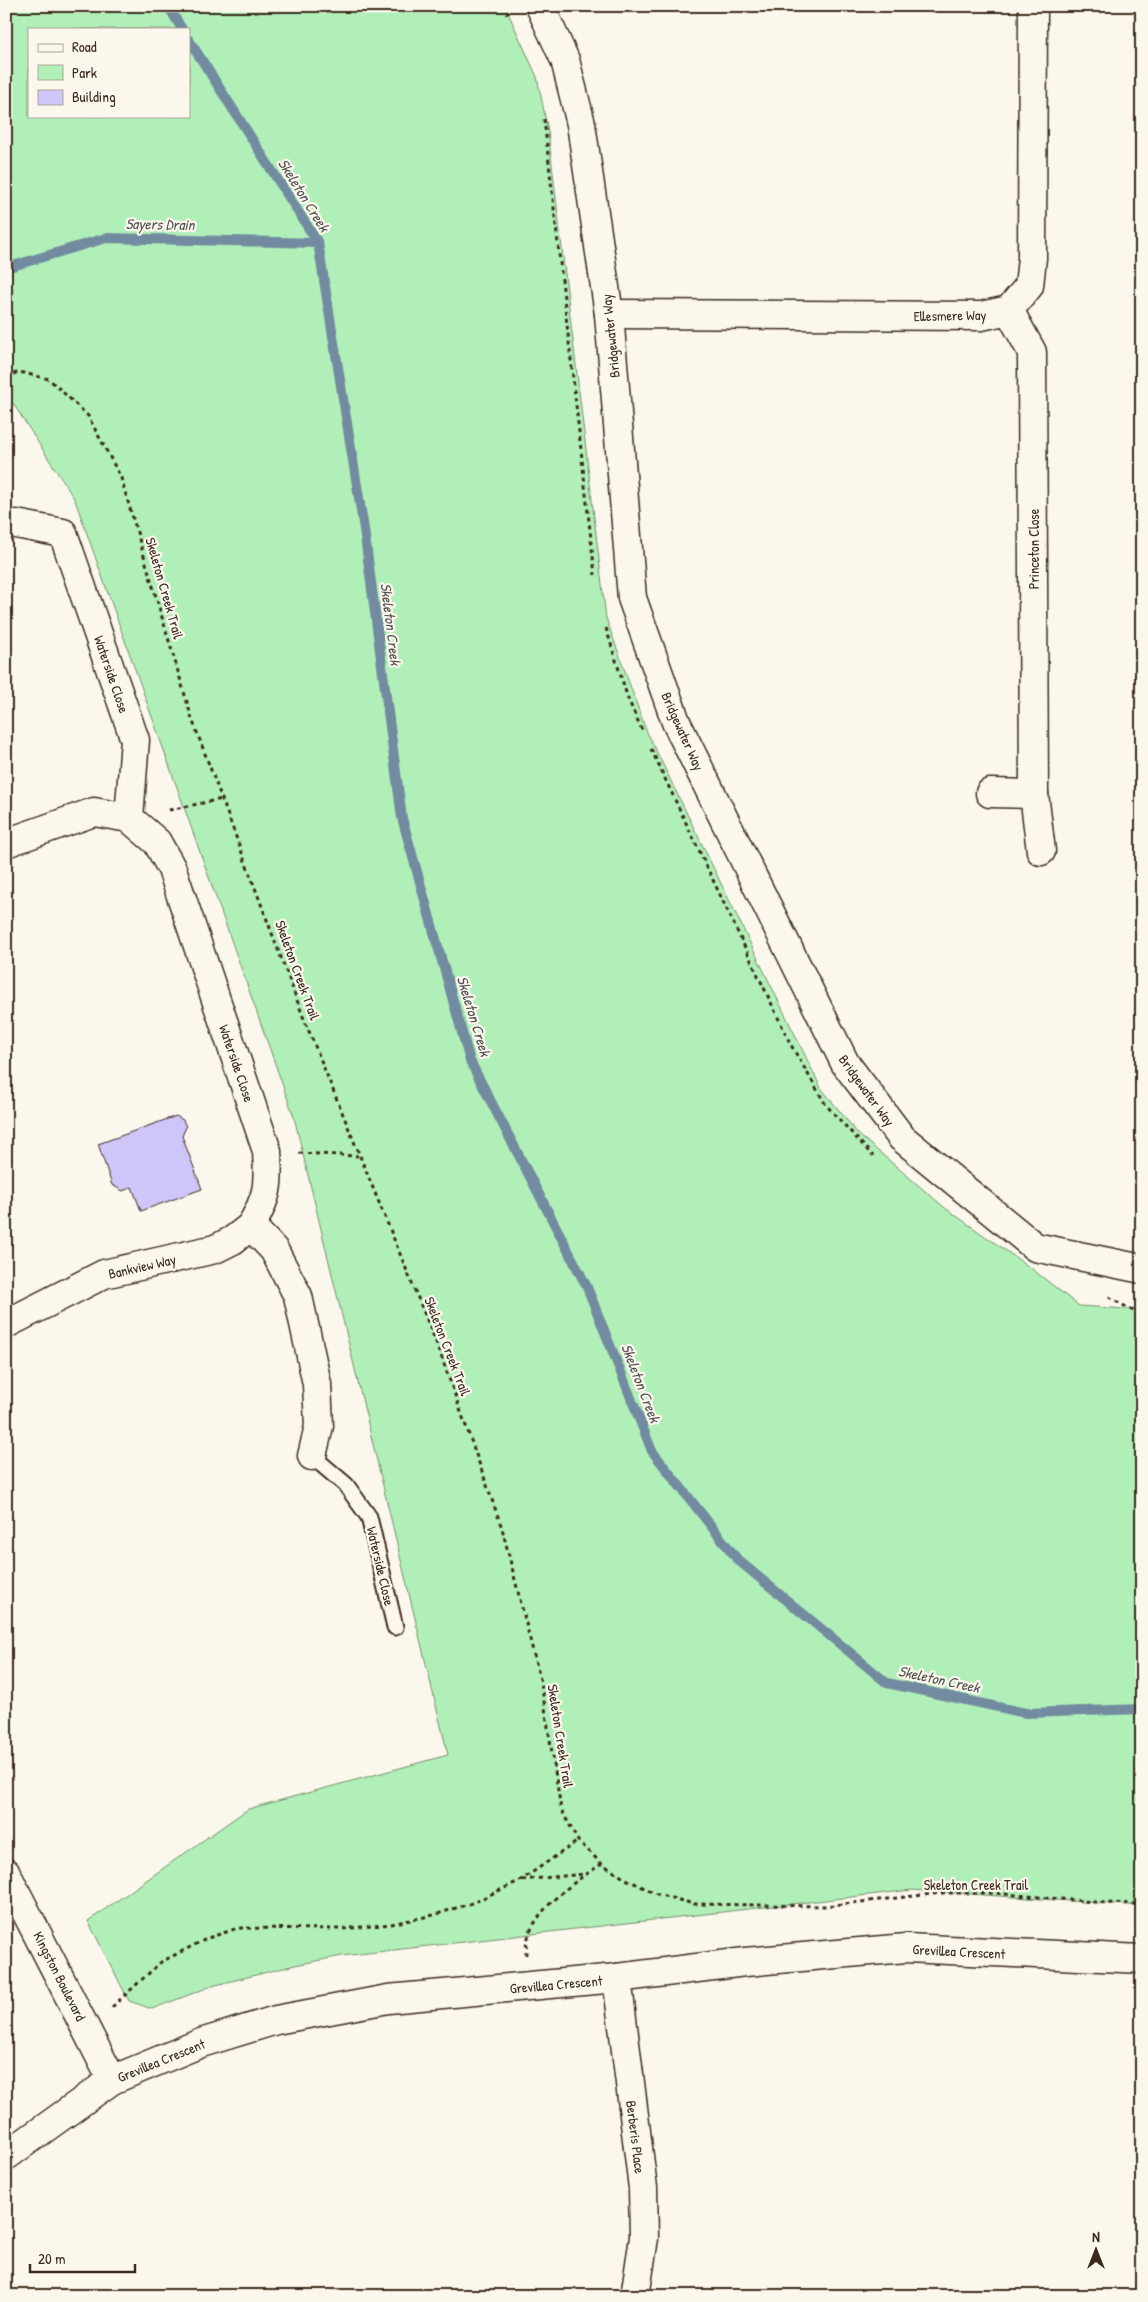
<svg xmlns="http://www.w3.org/2000/svg" width="1148" height="2302" viewBox="0 0 1148 2302" font-family="'Patrick Hand',sans-serif">
<rect width="100%" height="100%" fill="#fbf7ec"/>
<filter id="ink" filterUnits="userSpaceOnUse"><feTurbulence type="fractalNoise" baseFrequency=".02" numOctaves="2"/><feDisplacementMap in="SourceGraphic" scale="10" xChannelSelector="R" yChannelSelector="G"/><feConvolveMatrix kernelMatrix="1 2 1 2 8 2 1 2 1" color-interpolation-filters="sRGB"/></filter>
<g filter="url(#ink)">
<!-- green -->
<path fill="#b0f0b8" stroke="#768d6b" fill-rule="evenodd" d="M6,6h499l32,71 11,54 58,487 40,112 175,358 37,46 87,74 87,61 47,37 63,4v596l-230,-16 -570,66 -47,9 -83,21 -60,23 -23,-8 -41,-80 160,-112 200,-54 -154,-638 -219,-617 -66,-103 -3,1zM29,29h160v87h-160z"/>
<g fill="none" stroke-linecap="round" stroke-linejoin="round">
<!-- stream -->
<g stroke="#738ba0" stroke-width="10">
<polyline points="168,6 182,29"/>
<polyline points="189,40 318,243 364,529 402,818 470,1061 587,1287 652,1451 738,1560 887,1683 1026,1713 1142,1709"/>
<polyline points="6,268 106,238 318,243"/>
</g>
</g>
<!-- building -->
<polygon fill="#cec5f8" stroke="#3b2a1e" points="176,1116 183,1120 186,1127 182,1136 202,1189 141,1211 132,1187 123,1191 112,1185 98,1144"/>
<g fill="none" stroke-linecap="round" stroke-linejoin="round">
<defs>
<polyline id="lane" points="312,1456 346,1485 369,1517 395,1627"/>
<g id="street">
<polyline points="540,6 565,60 581,124 609,314 632,598 676,722 845,1063 902,1138 1035,1247 1142,1269"/>
<polyline points="1009,310 1032,352 1034,794 1041,851"/>
<polyline points="609,314 981,316 1009,310 1029,286 1032,258 1033,6"/>
<path d="M16,524l47,9 72,207 -6,78 28,24 15,27 95,282c2,35 1,45 -16,75l23,24 24,46 19,88 2,42 -7,30"/>
<polyline points="990,793 1034,794"/>
<polyline points="6,843 94,812 129,818"/>
<polyline points="6,1324 104,1274 215,1249 233,1240 251,1226"/>
<polyline points="6,1873 112,2080"/>
<polyline points="617,1978 643,2188 644,2238 635,2296"/>
<polyline points="6,2156 112,2080 201,2043 276,2020 388,1999 617,1978 745,1962 906,1948 1142,1959"/>
</g>
</defs>
<!-- lane casing -->
<use href="#lane" stroke="#3b2a1e" stroke-width="19"/>
<!-- street casing -->
<use href="#street" stroke="#3b2a1e" stroke-width="31"/>
<!-- path -->
<g stroke="#3b2a1e" stroke-width="3" stroke-dasharray="4 4" stroke-linecap="butt">
<polyline points="503,6 507,15"/>
<polyline points="544,119 595,575"/>
<polyline points="6,377 19,372 49,379 88,416 121,478 192,719 304,1019 438,1347 502,1528 541,1683 561,1809 578,1841 602,1864 624,1878 657,1894 694,1904 825,1906 941,1893 994,1893 1106,1903 1142,1904"/>
<polyline points="606,628 628,699 642,730"/>
<polyline points="651,749 791,1045 826,1105 873,1156"/>
<polyline points="169,810 222,799"/>
<polyline points="299,1153 358,1156"/>
<polyline points="1109,1297 1142,1316"/>
<polyline points="522,1880 585,1874"/>
<path d="M526,1955c-3,-39 47,-73 76,-91"/>
<polyline points="112,2007 161,1962 208,1938 238,1928 342,1929 391,1924 434,1915 475,1902 521,1880 578,1841"/>
</g>
<!-- lane -->
<use href="#lane" stroke="#fbf7ec" stroke-width="15"/>
<!-- street -->
<use href="#street" stroke="#fbf7ec" stroke-width="28"/>
</g>
</g>
<g text-anchor="middle" dominant-baseline="central" stroke-width="4.5" stroke-linejoin="round" paint-order="stroke">
<!-- street labels -->
<g font-size="14" fill="#3b2a1e" stroke="#fbf7ec">
<text transform="translate(950 315) rotate(-1)">Ellesmere Way</text>
<text transform="translate(610 336) rotate(-96)">Bridgewater Way</text>
<text transform="translate(1033 549) rotate(-90)">Princeton Close</text>
<text transform="translate(165 588) rotate(74)">Skeleton Creek Trail</text>
<text transform="translate(112 674) rotate(71)">Waterside Close</text>
<text transform="translate(683 731) rotate(66)">Bridgewater Way</text>
<text transform="translate(298 970) rotate(70)">Skeleton Creek Trail</text>
<text transform="translate(237 1063) rotate(71)">Waterside Close</text>
<text transform="translate(867 1090) rotate(54)">Bridgewater Way</text>
<text transform="translate(142 1266) rotate(-13)">Bankview Way</text>
<text transform="translate(448 1346) rotate(69)">Skeleton Creek Trail</text>
<text transform="translate(381 1566) rotate(77)">Waterside Close</text>
<text transform="translate(561 1736) rotate(81)">Skeleton Creek Trail</text>
<text x="976" y="1884">Skeleton Creek Trail</text>
<text transform="translate(959 1951) rotate(3)">Grevillea Crescent</text>
<text transform="translate(60 1976) rotate(63)">Kingston Boulevard</text>
<text transform="translate(556 1984) rotate(-5)">Grevillea Crescent</text>
<text transform="translate(161 2060) rotate(-22)">Grevillea Crescent</text>
<text transform="translate(636 2137) rotate(83)">Berberis Place</text>
</g>
<!-- water labels -->
<g font-size="15" font-style="italic" fill="#525254" stroke="#fbf7ec">
<text transform="translate(304 195) rotate(58)">Skeleton Creek</text>
<text transform="translate(160 224) rotate(1)">Sayers Drain</text>
<text transform="translate(391 624) rotate(83)">Skeleton Creek</text>
<text transform="translate(474 1016) rotate(73)">Skeleton Creek</text>
<text transform="translate(641 1383) rotate(69)">Skeleton Creek</text>
<text transform="translate(939 1679) rotate(12)">Skeleton Creek</text>
</g>
</g>
<!-- margin -->
<rect width="1148" height="2302" fill="none" stroke="#fbf7ec" stroke-width="25"/>
<rect x="12" y="12" width="1123" height="2277" fill="none" stroke="#3b2a1e" stroke-width="2" filter="url(#ink)"/>
<!-- legend -->
<rect x="28" y="28" width="162" height="90" fill="#fbf7ec" stroke="#aea59a"/>
<rect x="38" y="44" width="25" height="8" fill="#fbf7ec" stroke="#aea59a"/>
<text x="72" y="52" font-size="15" fill="#3b2a1e">Road</text>
<rect x="38" y="65" width="25" height="15" fill="#b0f0b8" stroke="#aea59a"/>
<text x="72" y="78" font-size="15" fill="#3b2a1e">Park</text>
<rect x="38" y="90" width="25" height="15" fill="#cec5f8" stroke="#aea59a"/>
<text x="72" y="102" font-size="15" fill="#3b2a1e">Building</text>
<!-- north arrow -->
<g transform="translate(1096 2250)" stroke="#fbf7ec" stroke-width="4" paint-order="stroke">
<path d="M0-4L9 19L0 12L-9 19Z" fill="#3b2a1e"/>
<text y="-8" font-size="14" font-weight="bold" text-anchor="middle" fill="#3b2a1e">N</text>
</g>
<!-- scale -->
<path d="M30 2264v8h105v-8" fill="none" stroke="#3b2a1e" stroke-width="2.5"/>
<text x="38" y="2264" font-size="15" fill="#3b2a1e" stroke="#fbf7ec" stroke-width="4" paint-order="stroke">20 m</text>
</svg>
